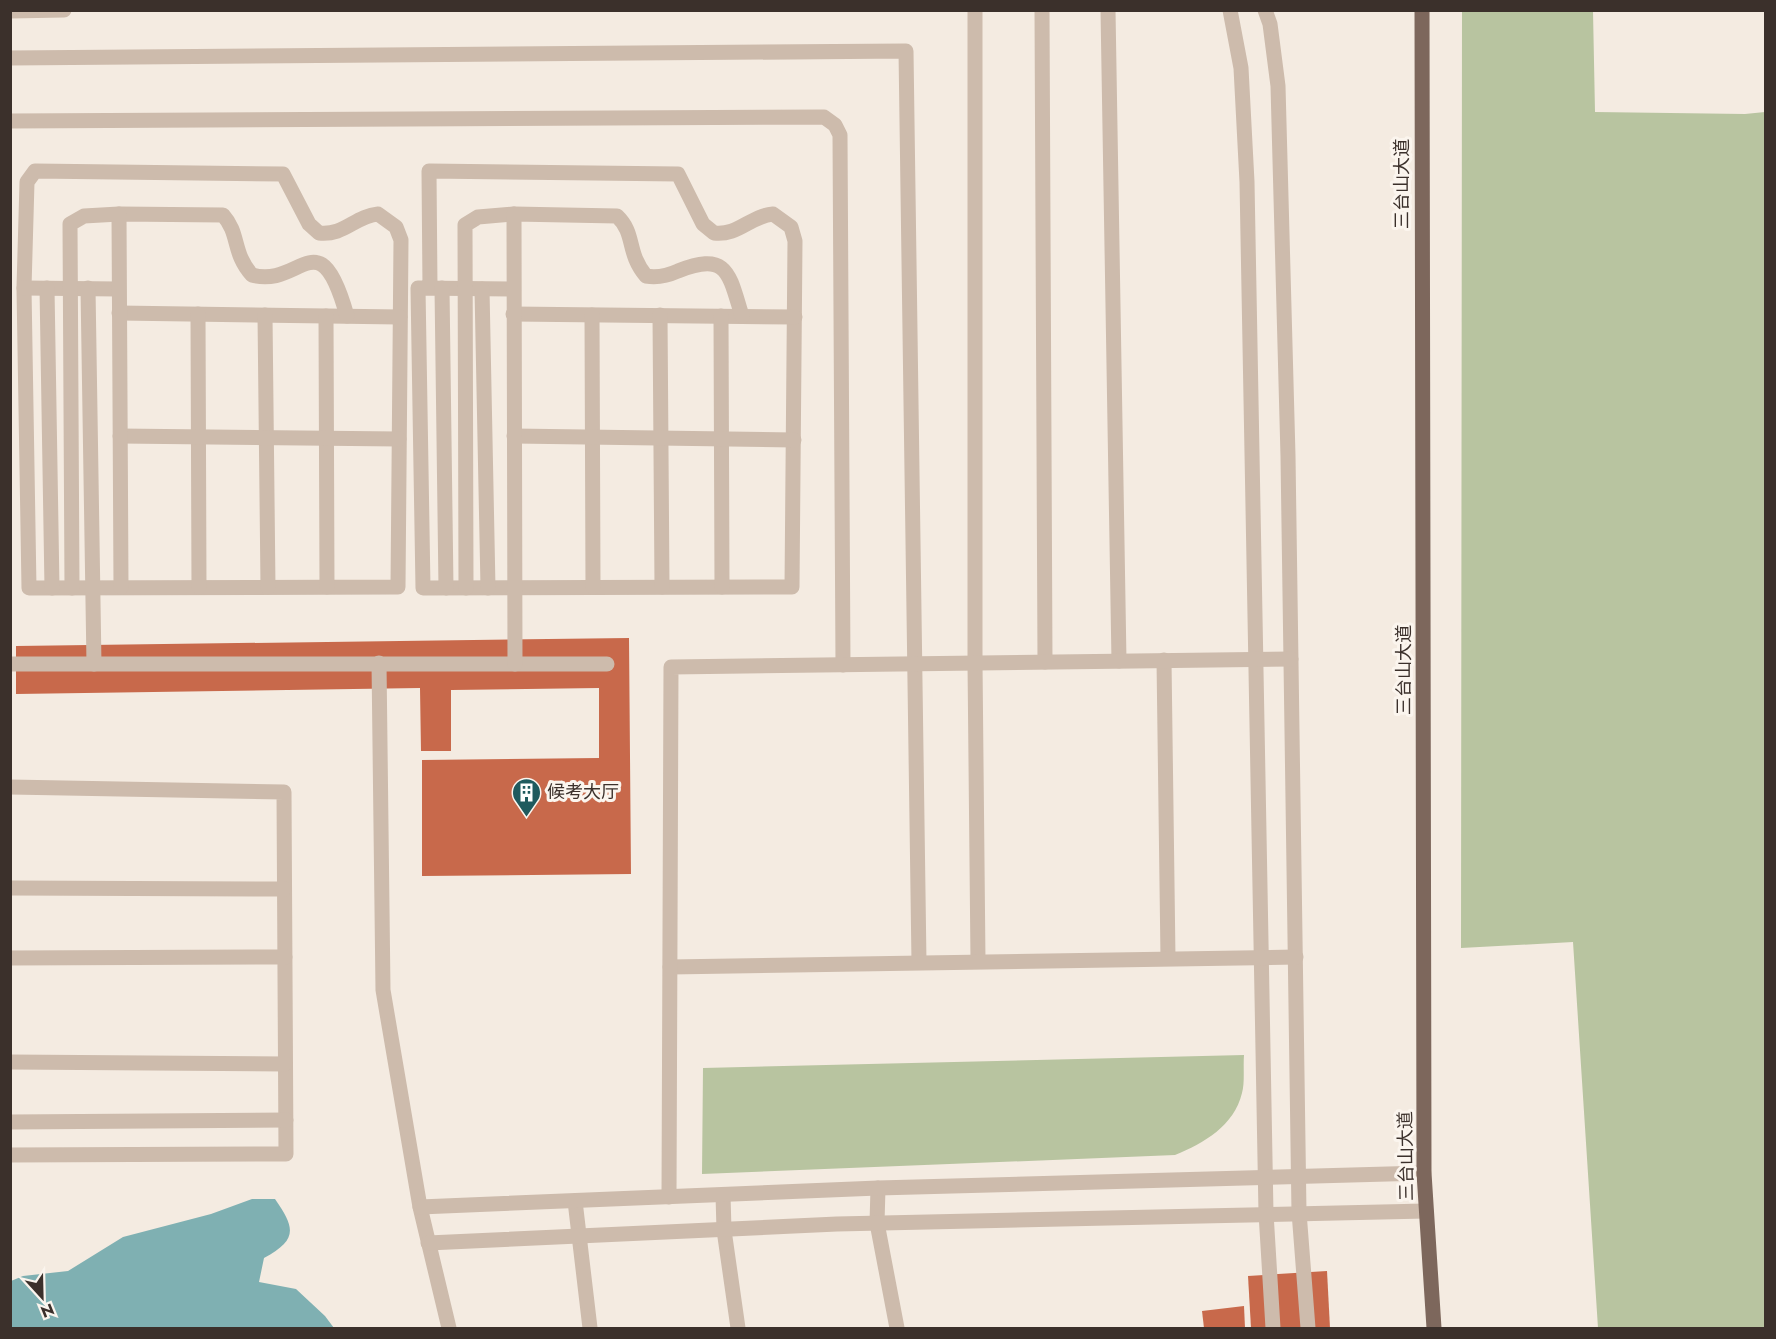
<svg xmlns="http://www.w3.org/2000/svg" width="1776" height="1339" viewBox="0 0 1776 1339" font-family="Jost,'Noto Sans SC',sans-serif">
<rect width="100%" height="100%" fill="#f4ebe1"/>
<!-- green -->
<g fill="#b8c4a0">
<polygon points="1462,11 1593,11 1595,112 1745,114 1765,112 1765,1328 1598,1328 1573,942 1461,948"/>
<path d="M1244,1055c-1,12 1,27 -2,38 -8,33 -38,50 -67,62l-473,19 1,-106z"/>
</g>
<!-- water -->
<path fill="#7fb0b2" d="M252,1199h23c21,30 22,41 -11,59l-5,24 37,7 29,27 9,12h-323v-47l12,-5 45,-5 55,-34 88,-23z"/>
<!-- building -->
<g fill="#c8694b">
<polygon points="629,638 631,874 422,876 422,760 599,758 599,688 451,690 451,751 421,751 420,688 16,694 16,646"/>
<polygon points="1327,1271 1330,1328 1251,1328 1248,1276"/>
<polygon points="1244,1306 1245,1328 1204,1328 1202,1311"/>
</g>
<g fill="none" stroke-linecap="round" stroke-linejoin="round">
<!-- minor -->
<g stroke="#cdbbac" stroke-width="15">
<polyline points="975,10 975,663 978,961"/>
<polyline points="1042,10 1045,662"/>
<polyline points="1108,10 1119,661"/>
<polyline points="1230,10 1241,68 1247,182 1266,1213 1273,1328"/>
<polyline points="1265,10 1270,24 1278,86 1288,456 1299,1212 1308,1328"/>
<polyline points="10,11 64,10"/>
<polyline points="10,58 906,51 919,962"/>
<polyline points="10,121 824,117 835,125 840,135 843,665"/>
<path d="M35,171l248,3 26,50 10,9c25,3 36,-17 59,-19l18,13 5,13 -3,347 -369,1 -5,-300 3,-106z"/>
<polyline points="24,288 118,289"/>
<polyline points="47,288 52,588"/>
<polyline points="88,288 94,664"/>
<path d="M430,288l-1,-117 249,3 25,50 11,9c24,3 36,-17 59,-19l18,13 4,14 -3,346 -369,1 -5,-300 95,1"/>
<polyline points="442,288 446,588"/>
<polyline points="482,289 488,588"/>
<polyline points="119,313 400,317"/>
<polyline points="198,314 199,587"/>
<polyline points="513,314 795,317"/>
<polyline points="265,315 268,587"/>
<polyline points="592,315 593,587"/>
<polyline points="660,315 662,587"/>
<polyline points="326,316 327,587"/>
<polyline points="721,316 722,587"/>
<polyline points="120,436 399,439"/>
<polyline points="514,436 794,440"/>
<path d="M121,587l-2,-373 104,1c17,19 9,38 29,60 49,14 67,-59 95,41"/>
<polyline points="72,588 70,224 84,216 119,214"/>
<polyline points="466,588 465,225 478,217 514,214"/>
<polyline points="1164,660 1168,958"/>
<polyline points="379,663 383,990 420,1207 449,1328"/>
<polyline points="10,664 607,664"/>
<path d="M515,664l-1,-450 103,2c19,18 9,36 29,60 12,2 21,0 32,-5 50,-20 51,3 64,45"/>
<polyline points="10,787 284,792 286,1154 10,1155"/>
<polyline points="10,888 284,889"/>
<polyline points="10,958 285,957"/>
<polyline points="670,967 1296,957"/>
<polyline points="10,1062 285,1064"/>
<polyline points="10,1122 286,1120"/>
<polyline points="878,1188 877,1223 897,1328"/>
<polyline points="723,1195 724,1230 738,1328"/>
<polyline points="669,1197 671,667 1291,659"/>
<polyline points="575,1201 590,1328"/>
<polyline points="420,1207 878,1188 1424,1173"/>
<polyline points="428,1243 837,1224 1426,1211"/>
</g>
<!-- major -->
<polyline stroke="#7d675c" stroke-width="15" points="1422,10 1424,1173 1434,1328"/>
</g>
<!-- icons -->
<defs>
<symbol id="building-pin" viewBox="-11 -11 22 30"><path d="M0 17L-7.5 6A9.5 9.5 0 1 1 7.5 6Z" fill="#1f5a5e" stroke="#fbf5ee"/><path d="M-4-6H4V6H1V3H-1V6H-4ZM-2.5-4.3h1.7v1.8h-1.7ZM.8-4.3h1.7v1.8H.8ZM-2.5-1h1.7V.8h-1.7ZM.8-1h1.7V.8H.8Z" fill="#fff"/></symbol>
</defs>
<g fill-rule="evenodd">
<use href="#building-pin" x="510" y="776" width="33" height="45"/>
</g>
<g text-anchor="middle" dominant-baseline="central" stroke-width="6" stroke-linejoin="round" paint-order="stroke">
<!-- street labels -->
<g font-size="18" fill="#3b302b" stroke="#fbf5ee">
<text transform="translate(1402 184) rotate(-90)">三台山大道</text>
<text transform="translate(1404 670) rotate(-90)">三台山大道</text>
<text transform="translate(1406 1156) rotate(-91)">三台山大道</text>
</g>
<!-- poi labels -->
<g font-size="18" fill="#3b302b" stroke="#fbf5ee" text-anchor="start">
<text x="547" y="792">候考大厅</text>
</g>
</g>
<!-- border -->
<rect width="1776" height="1339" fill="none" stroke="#3b302b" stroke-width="24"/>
<!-- north arrow -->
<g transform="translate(42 1297) rotate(158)" stroke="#fbf5ee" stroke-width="4.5" paint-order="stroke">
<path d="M0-4.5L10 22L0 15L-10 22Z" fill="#3b302b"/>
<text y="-9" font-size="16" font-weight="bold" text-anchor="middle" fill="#3b302b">N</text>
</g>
</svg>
